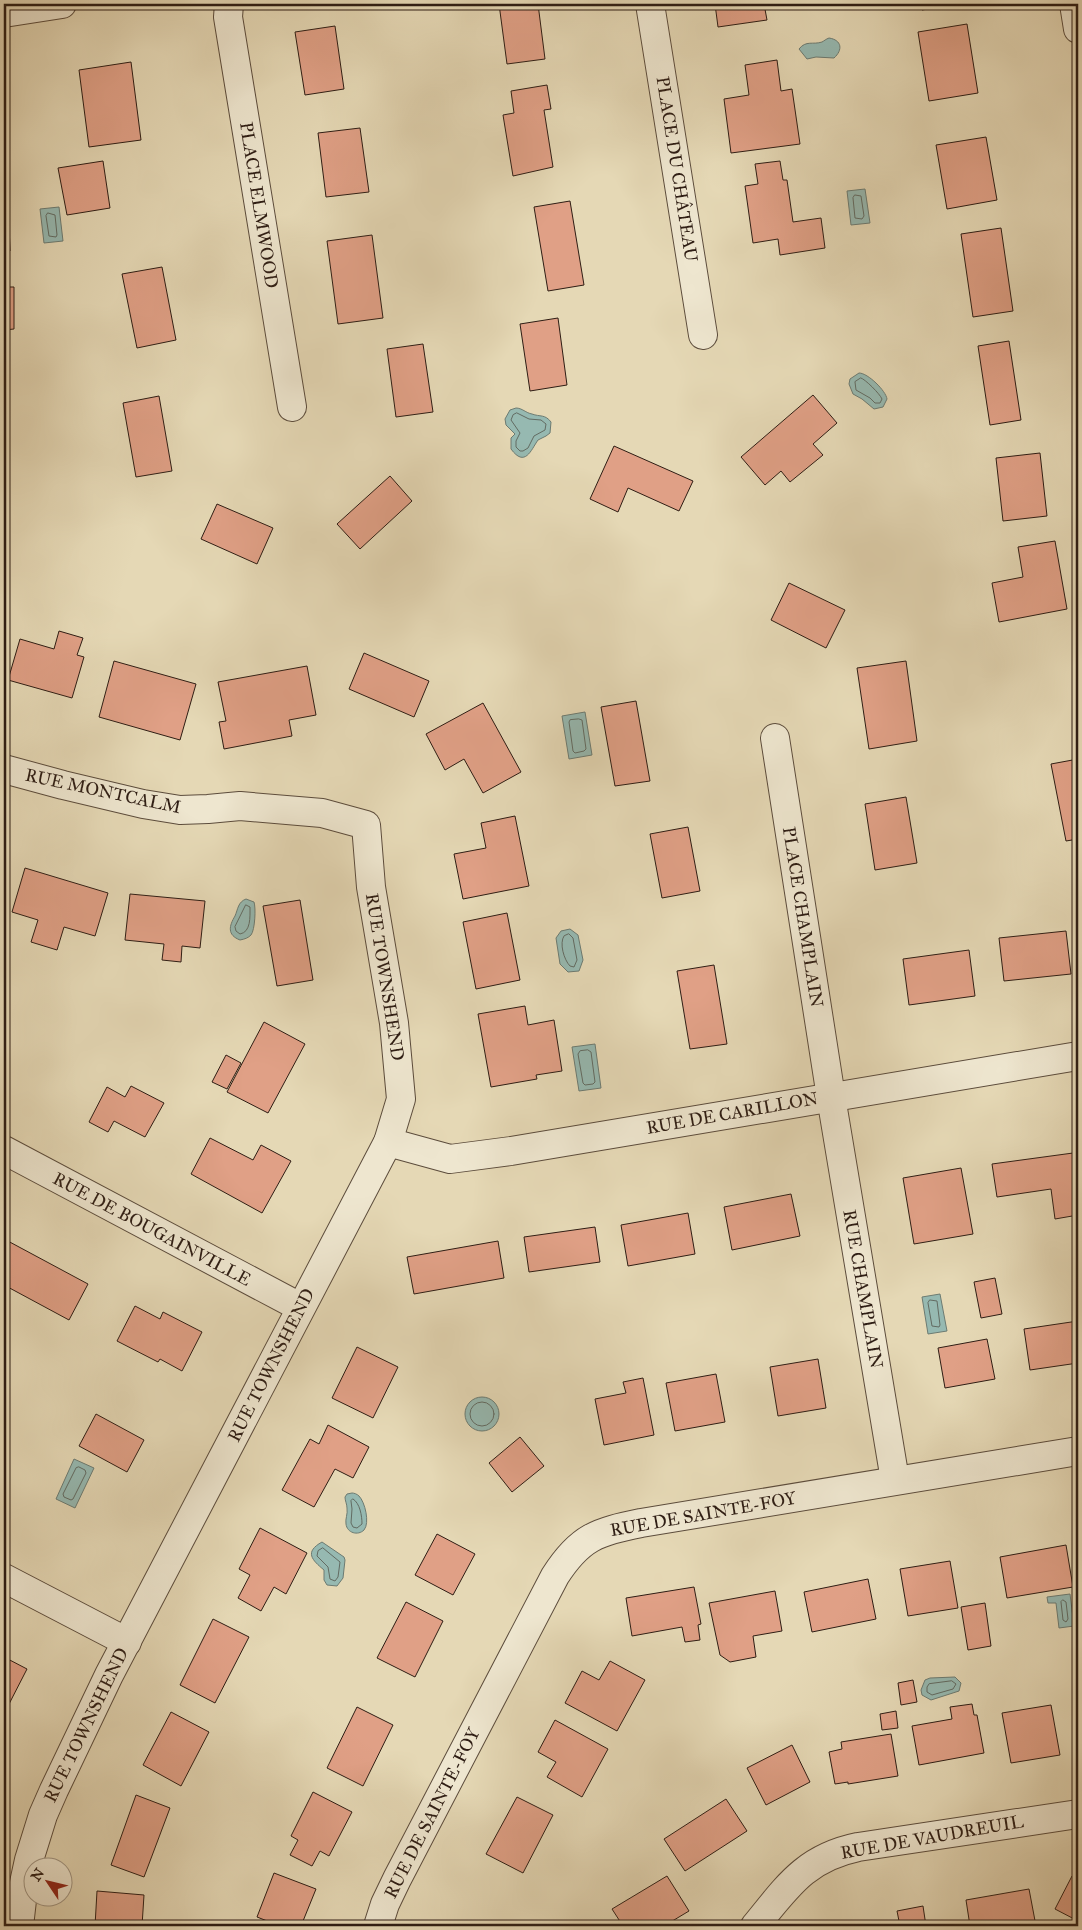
<svg xmlns="http://www.w3.org/2000/svg" width="1082" height="1930" viewBox="0 0 1082 1930" font-family="'IM FELL Great Primer',serif">
<rect width="100%" height="100%" fill="#e5d8b5"/>
<filter id="stains"><feTurbulence type="fractalNoise" baseFrequency=".004" numOctaves="4"/><feColorMatrix values="0 0 0 0 .2 0 0 0 0 .09 0 0 0 0 .02 0 0 0 .5 -.17"/></filter>
<radialGradient id="worn" r=".72"><stop offset=".6" stop-color="#630" stop-opacity="0"/><stop offset="1" stop-color="#630" stop-opacity=".3"/></radialGradient>
<!-- water -->
<g fill="#96b9b1" stroke="#6c7b72">
<path d="M829,38c13,2 14,12 5,20l-18,-1 -9,2 -8,-10c7,-9 14,-4 23,-7 2,-1 4,-3 7,-4z"/>
<polygon points="865,189 870,223 851,225 847,191"/>
<polygon points="59,207 63,241 44,243 40,209"/>
<path d="M859,373c9,0 27,18 28,26l-4,8 -9,2 -12,-10 -9,-5 -4,-10 1,-5z"/>
<path d="M516,408c6,0 10,5 16,6 8,3 13,0 19,8l-1,11 -4,3 -8,4c-7,10 -13,28 -27,9v-11l4,-4 -9,-9 -1,-6 5,-9z"/>
<polygon points="585,712 592,755 569,759 562,716"/>
<path d="M246,899l8,3c2,6 1,28 -3,33 -3,3 -6,4 -11,5 -13,-5 -11,-14 -5,-24 3,-7 3,-14 11,-17z"/>
<polygon points="570,929 578,935 583,960 579,971 568,972 560,964 556,938 561,931"/>
<polygon points="595,1044 601,1088 579,1091 572,1047"/>
<polygon points="940,1294 947,1331 928,1334 922,1297"/>
<circle cx="482" cy="1414" r="17"/>
<polygon points="74,1459 94,1468 75,1508 56,1499"/>
<path d="M352,1493c2,0 5,1 7,3 6,6 11,27 5,34 -6,6 -17,3 -18,-6 -1,-5 2,-10 1,-16 0,-4 -2,-7 -2,-11l2,-3z"/>
<path d="M322,1542l22,15 1,3 -2,18 -6,8 -10,-1 -3,-5v-10c-12,-10 -20,-18 -2,-28z"/>
<polygon points="1070,1594 1074,1626 1059,1628 1056,1603 1048,1603 1047,1597"/>
<polygon points="955,1677 961,1683 959,1691 931,1700 922,1695 921,1690 925,1680 930,1678"/>
</g>
<g fill="none" stroke-linecap="round" stroke-linejoin="round">
<!-- shore -->
<g stroke="#626b62" stroke-width="1">
<polygon points="855,195 861,196 864,216 862,219 855,218 853,198"/>
<polygon points="48,213 55,215 57,235 56,237 49,236 46,216"/>
<path d="M861,378c4,1 19,16 21,21l-2,4h-5l-5,-5 -14,-8 -1,-8z"/>
<polygon points="517,413 529,419 541,420 546,424 545,430 534,436 528,448 523,451 520,451 516,447 516,441 520,433 511,420 513,415"/>
<polygon points="579,719 582,720 586,749 584,751 575,753 573,751 569,722 570,720"/>
<path d="M246,905l4,2c0,10 1,25 -10,27l-4,-3 -1,-4z"/>
<path d="M569,934l4,4 4,22 -3,7 -4,-1c-6,-6 -11,-23 -6,-30z"/>
<polygon points="588,1050 591,1052 595,1082 593,1084 585,1085 583,1083 578,1054 580,1051"/>
<polygon points="930,1300 937,1301 940,1325 939,1327 932,1326 928,1303"/>
<circle cx="482" cy="1414" r="12"/>
<polygon points="79,1467 85,1470 86,1473 73,1499 71,1500 64,1497 63,1494 76,1468"/>
<path d="M353,1499c7,4 9,17 9,25l-5,4 -4,-1 -2,-4 1,-14 -1,-8z"/>
<polygon points="323,1548 340,1562 338,1577 335,1581 330,1579 328,1567 317,1556 318,1551"/>
<polygon points="1063,1600 1066,1602 1068,1619 1066,1622 1063,1620 1061,1602"/>
<polygon points="952,1681 956,1684 953,1689 932,1695 927,1692 927,1687 929,1684"/>
</g>
</g>
<!-- building -->
<g fill="#e0a086" stroke="#2e1d14">
<polygon points="499,4 538,4 545,59 507,64"/>
<polygon points="715,4 764,4 767,20 718,27"/>
<polygon points="921,4 957,4 922,10"/>
<polygon points="967,24 978,93 929,101 918,32"/>
<polygon points="335,26 344,89 305,95 295,32"/>
<polygon points="777,60 781,91 792,89 800,144 731,153 724,99 749,95 745,65"/>
<polygon points="131,62 141,140 89,147 79,70"/>
<polygon points="547,85 551,109 544,110 553,167 513,176 503,115 514,113 511,91"/>
<polygon points="360,128 369,192 326,197 318,133"/>
<polygon points="986,137 997,200 947,209 936,145"/>
<polygon points="103,161 110,208 67,215 58,168"/>
<polygon points="780,161 783,180 787,180 793,222 821,218 825,248 780,255 778,239 753,243 745,186 758,184 755,164"/>
<polygon points="4,197 8,197 10,251 4,251"/>
<polygon points="570,201 584,285 548,291 534,207"/>
<polygon points="1001,228 1013,311 973,317 961,234"/>
<polygon points="372,235 383,318 338,324 327,241"/>
<polygon points="162,267 176,340 137,348 122,274"/>
<polygon points="4,287 14,287 14,329 4,330"/>
<polygon points="558,318 567,385 530,391 520,324"/>
<polygon points="1009,341 1021,420 990,425 978,346"/>
<polygon points="423,344 433,412 396,417 387,349"/>
<polygon points="813,395 837,423 813,444 823,455 790,482 781,471 765,485 741,457"/>
<polygon points="159,396 172,471 136,477 123,403"/>
<polygon points="614,446 693,481 679,511 628,488 618,512 590,499"/>
<polygon points="1040,453 1047,516 1003,521 996,458"/>
<polygon points="390,476 412,501 360,549 337,524"/>
<polygon points="217,504 273,528 257,564 201,539"/>
<polygon points="1055,541 1067,609 999,622 992,583 1023,577 1018,547"/>
<polygon points="789,583 845,610 826,648 771,620"/>
<polygon points="59,631 83,638 77,655 84,657 72,698 8,680 20,639 54,649"/>
<polygon points="364,653 429,681 414,717 349,689"/>
<polygon points="114,661 196,684 180,740 99,717"/>
<polygon points="906,661 917,741 869,749 857,668"/>
<polygon points="307,666 316,715 289,720 292,736 224,749 219,722 226,721 218,682"/>
<polygon points="636,701 650,781 615,786 601,707"/>
<polygon points="483,703 521,772 483,793 464,759 445,770 426,734"/>
<polygon points="1078,759 1078,839 1066,841 1051,764"/>
<polygon points="906,797 917,863 875,870 865,804"/>
<polygon points="515,816 529,886 463,899 454,854 486,848 481,823"/>
<polygon points="688,827 700,891 662,898 650,834"/>
<polygon points="25,868 108,893 95,936 64,927 57,950 31,942 38,920 12,912"/>
<polygon points="130,894 205,901 200,948 182,946 181,962 162,960 164,944 125,940"/>
<polygon points="300,900 313,980 277,986 263,906"/>
<polygon points="507,913 520,980 476,989 463,922"/>
<polygon points="1066,931 1071,974 1004,981 999,938"/>
<polygon points="969,950 975,996 909,1005 903,959"/>
<polygon points="714,965 727,1044 690,1049 677,971"/>
<polygon points="525,1006 528,1025 554,1020 562,1071 536,1075 537,1079 491,1087 478,1014"/>
<polygon points="264,1022 305,1044 268,1113 227,1092"/>
<polygon points="226,1055 241,1063 227,1089 212,1082"/>
<polygon points="131,1086 164,1103 145,1137 114,1121 108,1132 89,1122 107,1087 125,1097"/>
<polygon points="210,1138 253,1160 261,1145 291,1161 262,1213 191,1174"/>
<polygon points="1073,1153 1078,1190 1078,1215 1055,1219 1051,1189 997,1197 992,1164"/>
<polygon points="961,1168 973,1234 914,1244 903,1178"/>
<polygon points="791,1194 800,1236 732,1250 724,1207"/>
<polygon points="688,1213 695,1254 628,1266 621,1225"/>
<polygon points="595,1227 600,1262 529,1272 524,1237"/>
<polygon points="6,1240 88,1284 69,1320 4,1285 4,1244"/>
<polygon points="498,1241 504,1278 414,1294 407,1257"/>
<polygon points="995,1278 1002,1314 981,1318 974,1282"/>
<polygon points="135,1306 160,1319 163,1312 202,1332 182,1371 160,1359 158,1362 117,1341"/>
<polygon points="1078,1321 1078,1363 1030,1370 1024,1329"/>
<polygon points="987,1339 995,1379 945,1388 938,1348"/>
<polygon points="357,1347 398,1367 373,1418 332,1398"/>
<polygon points="818,1359 826,1408 778,1416 770,1367"/>
<polygon points="716,1374 725,1422 675,1431 666,1383"/>
<polygon points="643,1378 654,1435 604,1445 595,1399 626,1393 623,1382"/>
<polygon points="96,1414 144,1440 127,1472 79,1446"/>
<polygon points="328,1425 369,1447 353,1478 335,1469 314,1507 282,1490 310,1439 319,1444"/>
<polygon points="520,1437 544,1466 512,1492 489,1463"/>
<polygon points="260,1528 307,1553 286,1594 274,1587 261,1611 238,1598 250,1575 239,1569"/>
<polygon points="437,1534 475,1554 453,1595 415,1575"/>
<polygon points="1066,1545 1073,1587 1007,1598 1000,1557"/>
<polygon points="950,1561 958,1608 908,1616 900,1569"/>
<polygon points="868,1579 876,1619 812,1632 804,1592"/>
<polygon points="694,1587 701,1624 698,1625 700,1640 685,1642 682,1627 632,1636 626,1598"/>
<polygon points="775,1591 782,1631 753,1636 756,1657 730,1662 720,1655 709,1603"/>
<polygon points="406,1602 443,1621 415,1677 377,1658"/>
<polygon points="985,1603 991,1646 968,1650 961,1607"/>
<polygon points="213,1619 249,1637 215,1703 180,1685"/>
<polygon points="4,1657 27,1669 8,1706 4,1704"/>
<polygon points="610,1661 645,1680 617,1731 565,1703 582,1671 599,1680"/>
<polygon points="913,1680 917,1702 901,1705 898,1683"/>
<polygon points="972,1704 974,1715 977,1715 984,1753 919,1765 912,1726 952,1719 950,1707"/>
<polygon points="1051,1705 1060,1755 1011,1763 1002,1713"/>
<polygon points="357,1707 393,1725 363,1786 327,1768"/>
<polygon points="896,1711 898,1728 882,1730 880,1714"/>
<polygon points="171,1712 209,1732 181,1786 143,1765"/>
<polygon points="555,1720 608,1749 582,1797 547,1777 556,1762 538,1752"/>
<polygon points="891,1734 898,1776 848,1784 848,1782 835,1784 829,1752 842,1749 841,1742"/>
<polygon points="792,1745 810,1782 766,1805 747,1768"/>
<polygon points="313,1792 352,1812 329,1856 320,1851 312,1866 290,1855 298,1840 291,1836"/>
<polygon points="136,1795 170,1808 144,1877 111,1865"/>
<polygon points="517,1797 553,1815 523,1873 486,1854"/>
<polygon points="726,1799 747,1831 685,1871 664,1839"/>
<polygon points="274,1873 316,1889 301,1926 280,1926 257,1917"/>
<polygon points="667,1876 689,1911 664,1926 623,1926 612,1909"/>
<polygon points="1072,1876 1078,1879 1078,1921 1055,1909"/>
<polygon points="1029,1889 1036,1926 970,1926 966,1900"/>
<polygon points="97,1891 144,1895 142,1926 95,1926"/>
<polygon points="923,1906 926,1926 900,1926 897,1911"/>
<polygon points="587,1921 588,1926 569,1926"/>
</g>
<g fill="none" stroke-linecap="round" stroke-linejoin="round">
<defs>
<g id="minor">
<polyline points="229,4 228,17 292,407"/>
<polyline points="650,4 703,335"/>
<polyline points="1074,4 1078,29"/>
<polyline points="4,13 62,4"/>
<polyline points="775,738 831,1097 895,1480"/>
<polyline points="4,769 63,785 143,804 180,810 208,809 240,806 322,813 366,825 371,887 394,1023 401,1099 388,1142 109,1675 54,1790 43,1815 29,1860 24,1883 19,1926"/>
<polyline points="388,1142 450,1159 511,1151 1078,1056"/>
<polyline points="4,1150 300,1307"/>
<polyline points="4,1578 127,1642"/>
<path d="M378,1926l7,-22 12,-25 158,-303c25,-39 42,-44 86,-53l437,-72"/>
<path d="M755,1926c32,-39 50,-68 103,-79l220,-33"/>
</g>
</defs>
<!-- minor casing -->
<use href="#minor" stroke="#5c4c3c" stroke-width="30"/>
<!-- minor -->
<use href="#minor" stroke="#eee6cf" stroke-width="28"/>
</g>
<g text-anchor="middle" dominant-baseline="central" stroke-width="4" stroke-linejoin="round" paint-order="stroke">
<!-- street labels -->
<g font-size="18" fill="#2e1d14" stroke="#eee6cf">
<text transform="translate(677 169) rotate(81)">PLACE DU CHÂTEAU</text>
<text transform="translate(259 205) rotate(81)">PLACE ELMWOOD</text>
<text transform="translate(103 791) rotate(12)">RUE MONTCALM</text>
<text transform="translate(803 917) rotate(81)">PLACE CHAMPLAIN</text>
<text transform="translate(385 977) rotate(81)">RUE TOWNSHEND</text>
<text transform="translate(732 1113) rotate(-10)">RUE DE CARILLON</text>
<text transform="translate(152 1229) rotate(28)">RUE DE BOUGAINVILLE</text>
<text transform="translate(863 1289) rotate(80)">RUE CHAMPLAIN</text>
<text transform="translate(271 1365) rotate(-63)">RUE TOWNSHEND</text>
<text transform="translate(703 1514) rotate(-10)">RUE DE SAINTE-FOY</text>
<text transform="translate(86 1725) rotate(-64)">RUE TOWNSHEND</text>
<text transform="translate(432 1813) rotate(-63)">RUE DE SAINTE-FOY</text>
<text transform="translate(932 1837) rotate(-10)">RUE DE VAUDREUIL</text>
</g>
</g>
<!-- margin -->
<rect width="1082" height="1930" fill="none" stroke="#e5d8b5" stroke-width="20"/>
<rect x="5" y="5" width="1072" height="1920" fill="none" stroke="#2e1d14" stroke-width="2.5"/>
<rect x="10" y="10" width="1062" height="1910" fill="none" stroke="#2e1d14"/>
<!-- north arrow -->
<g transform="translate(48 1882) rotate(305)"><circle r="24" fill="#eee6cf" stroke="#a19684"/>
<path d="M0-4L9 19L0 12L-9 19Z" fill="#8f2418"/>
<text y="-8" font-size="14" font-weight="bold" text-anchor="middle" fill="#2e1d14">N</text>
</g>
<rect width="100%" height="100%" filter="url(#stains)"/>
<rect width="100%" height="100%" fill="url(#worn)"/>
</svg>
